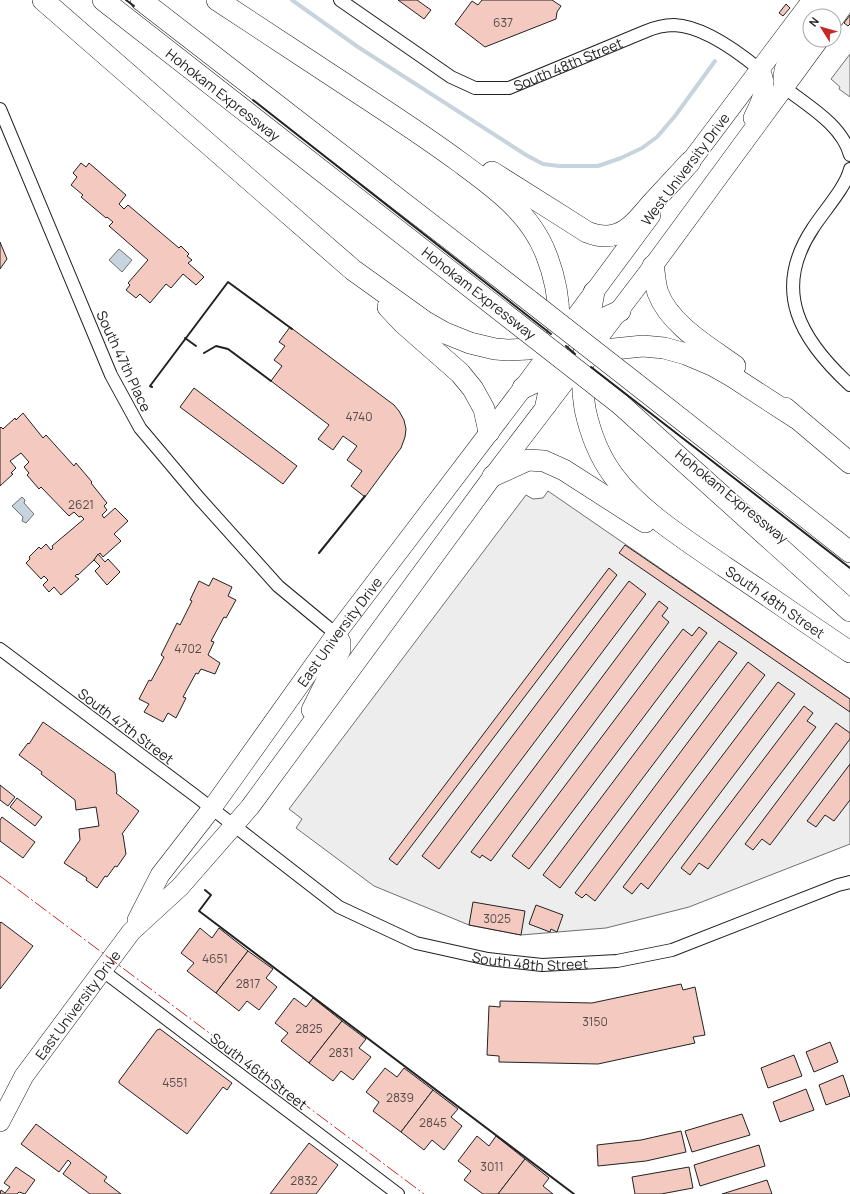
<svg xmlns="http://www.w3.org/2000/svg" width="850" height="1194" viewBox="0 0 850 1194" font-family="Manrope,sans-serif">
<rect width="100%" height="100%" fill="#fff"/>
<!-- parking -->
<g fill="#ededed" stroke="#6f6f6f">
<polygon points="850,54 850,97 839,89 840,87 831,79"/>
<polygon points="548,491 850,699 850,844 689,907 606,928 521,935 469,925 374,886 296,828 302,819 289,809 526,495 533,499 543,498"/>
</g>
<!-- water -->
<g fill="#c7d3dd" stroke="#6f6f6f">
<polygon points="119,249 132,260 122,272 109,260"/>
<polygon points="22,497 25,500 24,503 34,514 26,523 22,521 23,517 12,506"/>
</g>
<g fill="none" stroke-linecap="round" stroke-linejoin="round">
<!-- stream -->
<polyline stroke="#c7d3dd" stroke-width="4" points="292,0 358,47 526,155 543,164 559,166 598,166 621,158 642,148 657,137 675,116 715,61"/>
</g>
<!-- building -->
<g fill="#f3c9c0" stroke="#222">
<polygon points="398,0 417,0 431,10 424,19"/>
<polygon points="482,0 552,0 561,6 557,12 556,19 485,47 455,24 472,1 478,5"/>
<polygon points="786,4 790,8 783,16 779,13"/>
<polygon points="850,15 850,24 848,26 844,23"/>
<polygon points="81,163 86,167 89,163 126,195 119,204 124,209 128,205 179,248 181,246 189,254 187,256 192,260 188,263 204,277 196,285 183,274 171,288 166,284 150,303 140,294 136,298 126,290 130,285 128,283 148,260 109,226 113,222 107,217 106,218 81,197 83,195 71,185 77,177 73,173"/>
<polygon points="0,242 7,259 0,269"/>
<polygon points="290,327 394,405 399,411 404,420 406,429 405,437 401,448 365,497 351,486 362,471 347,460 357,446 343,436 333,450 318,439 329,425 271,381 282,366 274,360 285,346 279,342"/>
<polygon points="194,388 297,466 283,484 180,407"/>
<polygon points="23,413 43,438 46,435 74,466 76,463 92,482 91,483 107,503 104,506 107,510 102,515 104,518 115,508 128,521 114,534 121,541 103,557 100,553 94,560 78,575 77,574 75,576 79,579 61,595 54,587 49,592 43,585 48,580 44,576 41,579 26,563 30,559 29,557 39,547 41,549 46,544 51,550 53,548 52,546 84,519 81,516 79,517 74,512 69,516 41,487 39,489 27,475 29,473 24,467 29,462 21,453 10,461 16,468 11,473 13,474 0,486 0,428 1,427 3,429 15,418 16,420"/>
<polygon points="625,545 850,699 850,712 619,553"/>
<polygon points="98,554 105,562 108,559 120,572 107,585 95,571 100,566 94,560"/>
<polygon points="609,568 617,575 397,865 389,859"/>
<polygon points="213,578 232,587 228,596 236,600 226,618 224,617 211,641 214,642 208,655 220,663 215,674 201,669 198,674 196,673 183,697 186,698 176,718 168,713 163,722 144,712 149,704 139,699 149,680 151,681 164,657 161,655 177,623 180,625 192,601 190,600 199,581 209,586"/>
<polygon points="629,581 646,594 439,869 422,856"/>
<polygon points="659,601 668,608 662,616 669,622 491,861 482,855 480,858 471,852"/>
<polygon points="699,627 707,633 529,869 512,856 683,629 692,636"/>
<polygon points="719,641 737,653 560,888 543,875"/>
<polygon points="748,662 765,675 595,901 586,894 582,898 575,893"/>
<polygon points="778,682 795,694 648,889 641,883 632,894 623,887"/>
<polygon points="804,706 813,713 807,721 816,727 708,869 699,863 690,875 681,868"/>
<polygon points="43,722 115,773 117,792 116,793 139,811 122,834 123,835 126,854 117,867 115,866 107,877 105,876 97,888 86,880 87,878 64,863 80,840 79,829 99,826 96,807 76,810 75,800 41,774 42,772 19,755 28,743 29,744"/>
<polygon points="836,723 850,733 850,739 770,845 762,839 753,850 745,844"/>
<polygon points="850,764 850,800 834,821 825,815 816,827 807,821"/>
<polygon points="0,785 15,797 8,806 0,800"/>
<polygon points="17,798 42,817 35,826 10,807"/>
<polygon points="2,817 35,842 23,858 0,841 0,820"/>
<polygon points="473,902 525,911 521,935 469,925"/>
<polygon points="536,905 563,915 557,932 551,929 550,932 529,924"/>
<polygon points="1,922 33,946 0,989 0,923"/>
<polygon points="200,928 212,938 219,928 248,951 216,993 187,971 194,963 181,953"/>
<polygon points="248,951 273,969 266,978 277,987 259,1010 247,1001 239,1011 216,993"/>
<polygon points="681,984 683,990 695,987 705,1035 693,1037 695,1043 598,1064 499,1062 499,1056 487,1055 489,1006 500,1007 500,1001 592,1003"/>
<polygon points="294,998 306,1007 313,998 342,1021 309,1063 281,1041 288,1033 275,1023"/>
<polygon points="342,1021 366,1039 359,1048 371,1057 353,1080 341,1071 333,1081 309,1063"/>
<polygon points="160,1029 232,1083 227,1090 223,1087 187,1134 119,1083 119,1081 157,1030"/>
<polygon points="830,1042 838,1062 814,1072 806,1052"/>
<polygon points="794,1055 802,1076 768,1088 761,1068"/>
<polygon points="385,1068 397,1077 404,1068 433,1090 401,1132 373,1111 379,1102 366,1092"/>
<polygon points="843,1075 850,1096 826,1105 819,1085"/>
<polygon points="806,1089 814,1110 780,1122 773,1102"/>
<polygon points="433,1090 458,1109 451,1117 462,1126 444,1150 432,1140 424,1150 401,1132"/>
<polygon points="742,1114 750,1135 692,1152 685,1131"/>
<polygon points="36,1124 107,1177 104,1181 121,1194 90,1194 63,1174 71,1163 68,1160 59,1172 21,1144"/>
<polygon points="681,1131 686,1152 646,1161 598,1166 597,1145 641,1140"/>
<polygon points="477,1136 489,1146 496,1136 525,1159 498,1194 483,1194 464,1180 471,1171 458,1161"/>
<polygon points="309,1143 338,1165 316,1194 270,1194"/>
<polygon points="759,1145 765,1166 700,1186 694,1165"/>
<polygon points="525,1159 549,1178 543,1186 553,1194 498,1194"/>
<polygon points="16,1167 35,1180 25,1194 19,1192 17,1194 0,1194 1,1190 5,1193 10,1187 4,1183"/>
<polygon points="689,1167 693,1188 661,1194 635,1194 632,1177"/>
<polygon points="767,1180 772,1194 722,1194"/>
</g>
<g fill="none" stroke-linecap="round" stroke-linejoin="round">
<defs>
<g id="street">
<path id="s1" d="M340,0l111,77 24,11h34l135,-56c9,-4 19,-7 30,-7 29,1 63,26 85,44"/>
<path d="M785,88c23,18 57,37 65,67"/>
<polyline points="0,109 111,375 140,428 199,498 278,586 336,634"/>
<path d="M850,169c-4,18 -27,43 -37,59 -42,63 -12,112 37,157"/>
<path id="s2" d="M0,649l197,148 142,110 77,36 72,16 54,6 75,-4 55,-11 166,-65 12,-3"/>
<polyline points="103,971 398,1194"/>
</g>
<g id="primary">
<polyline points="817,16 828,0"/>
<polyline points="834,19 847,0"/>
<path d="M784,86c-6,-21 15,-42 26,-59"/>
<path d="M753,118c8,-17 17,-32 6,-49"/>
<polyline points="681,174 812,0"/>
<polyline points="311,710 341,650 341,642 336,634"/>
<path id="s3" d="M137,920l23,-45 52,-67 124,-174 187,-246 128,-173"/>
<path id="s4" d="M0,1122l24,-46 107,-144 49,-45 70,-80 243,-331 160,-210 166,-226"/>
</g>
<g id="highway">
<polyline points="43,0 353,270 424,321 445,333 470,343 495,349 508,350 529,349 547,344 620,311"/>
<path id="s5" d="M103,0l412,322"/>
<polyline points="141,0 530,301"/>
<path d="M217,0c50,33 99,65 149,98 32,21 64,42 95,65 34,25 69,50 85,91 22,55 12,96 0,151"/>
<path d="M492,172l95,60c10,4 20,6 30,2 14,-4 25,-20 35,-31 12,-13 25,-27 38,-41"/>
<path d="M653,266c2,9 2,19 5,27 12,32 51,54 77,73"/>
<path id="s6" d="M594,292c-7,39 -16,77 -9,117 5,23 14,47 28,66 26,36 76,67 112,92 42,28 83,57 125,85"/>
<polyline points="388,307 403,323 460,373 473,389 484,409 489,432"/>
<polyline points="635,383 850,552"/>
<polyline points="523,388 583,359 604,350 643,346 664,348 686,354 712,365 733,377 796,418"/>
<polyline points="620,404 850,611"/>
<polyline points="785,408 850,463"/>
<polyline points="493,476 528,460 544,461 564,470 645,522"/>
</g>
</defs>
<!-- street casing -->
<use href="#street" stroke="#222" stroke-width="14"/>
<!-- primary casing -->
<use href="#primary" stroke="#222" stroke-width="20"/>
<!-- highway casing -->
<use href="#highway" stroke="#222" stroke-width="22"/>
<!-- street -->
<use href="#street" stroke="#fff" stroke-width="12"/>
<!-- primary -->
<use href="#primary" stroke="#fff" stroke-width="19"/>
<!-- highway -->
<use href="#highway" stroke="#fff" stroke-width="21"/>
<defs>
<g id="highway-bridge">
<polyline points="530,301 635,383"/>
<polyline points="515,322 620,404"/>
</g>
</defs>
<!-- highway-bridge casing -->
<use href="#highway-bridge" stroke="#222" stroke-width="22" stroke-linecap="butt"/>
<!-- highway-bridge -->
<use href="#highway-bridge" stroke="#fff" stroke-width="21"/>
<!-- wall -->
<g stroke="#222" stroke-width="2">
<polyline points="126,0 134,6"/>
<polyline points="253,100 551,334"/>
<polyline points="185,338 196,346"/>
<polyline points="566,346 575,354"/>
<polyline points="204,353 216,346 228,349 271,381"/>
<polyline points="591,367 850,568"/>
<polyline points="152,387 150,386 228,282 292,329"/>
<polyline points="319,553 365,496"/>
<polyline points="205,890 211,895 199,911 574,1194"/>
</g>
<!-- power -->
<polyline stroke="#c62828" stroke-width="1" stroke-dasharray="14 3 2 3" stroke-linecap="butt" points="0,876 424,1194"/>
</g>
<g text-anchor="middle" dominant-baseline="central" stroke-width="3" stroke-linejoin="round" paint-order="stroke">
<!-- number labels -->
<g font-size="12" fill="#564c4a">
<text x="503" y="22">637</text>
<text x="359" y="416">4740</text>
<text x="81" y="504">2621</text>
<text x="188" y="648">4702</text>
<text x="497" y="918">3025</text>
<text x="215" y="958">4651</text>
<text x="248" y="983">2817</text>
<text x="595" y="1021">3150</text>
<text x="309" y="1028">2825</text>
<text x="341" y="1052">2831</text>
<text x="175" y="1082">4551</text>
<text x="400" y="1097">2839</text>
<text x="433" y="1122">2845</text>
<text x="492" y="1166">3011</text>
<text x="304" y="1180">2832</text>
</g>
<!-- street labels -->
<g font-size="14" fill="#222" stroke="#fff">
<text stroke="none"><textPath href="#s1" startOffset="259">South 48th Street</textPath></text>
<text stroke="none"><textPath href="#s5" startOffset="153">Hohokam Expressway</textPath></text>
<text transform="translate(685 169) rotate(-53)">West University Drive</text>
<text transform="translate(479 293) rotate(38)">Hohokam Expressway</text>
<text transform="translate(124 361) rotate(65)">South 47th Place</text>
<text transform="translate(732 496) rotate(39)">Hohokam Expressway</text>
<text stroke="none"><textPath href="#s6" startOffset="397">South 48th Street</textPath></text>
<text stroke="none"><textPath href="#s3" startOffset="353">East University Drive</textPath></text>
<text transform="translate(126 726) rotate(37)">South 47th Street</text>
<text stroke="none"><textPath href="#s2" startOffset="627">South 48th Street</textPath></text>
<text stroke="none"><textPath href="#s4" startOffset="141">East University Drive</textPath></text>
<text transform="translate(259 1071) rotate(37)">South 46th Street</text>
</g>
</g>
<!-- north arrow -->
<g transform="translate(822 28) rotate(307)"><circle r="19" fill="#ffffff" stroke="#a7a7a7"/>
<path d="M0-3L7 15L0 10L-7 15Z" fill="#c62828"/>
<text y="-6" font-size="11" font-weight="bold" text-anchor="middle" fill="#222222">N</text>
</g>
</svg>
